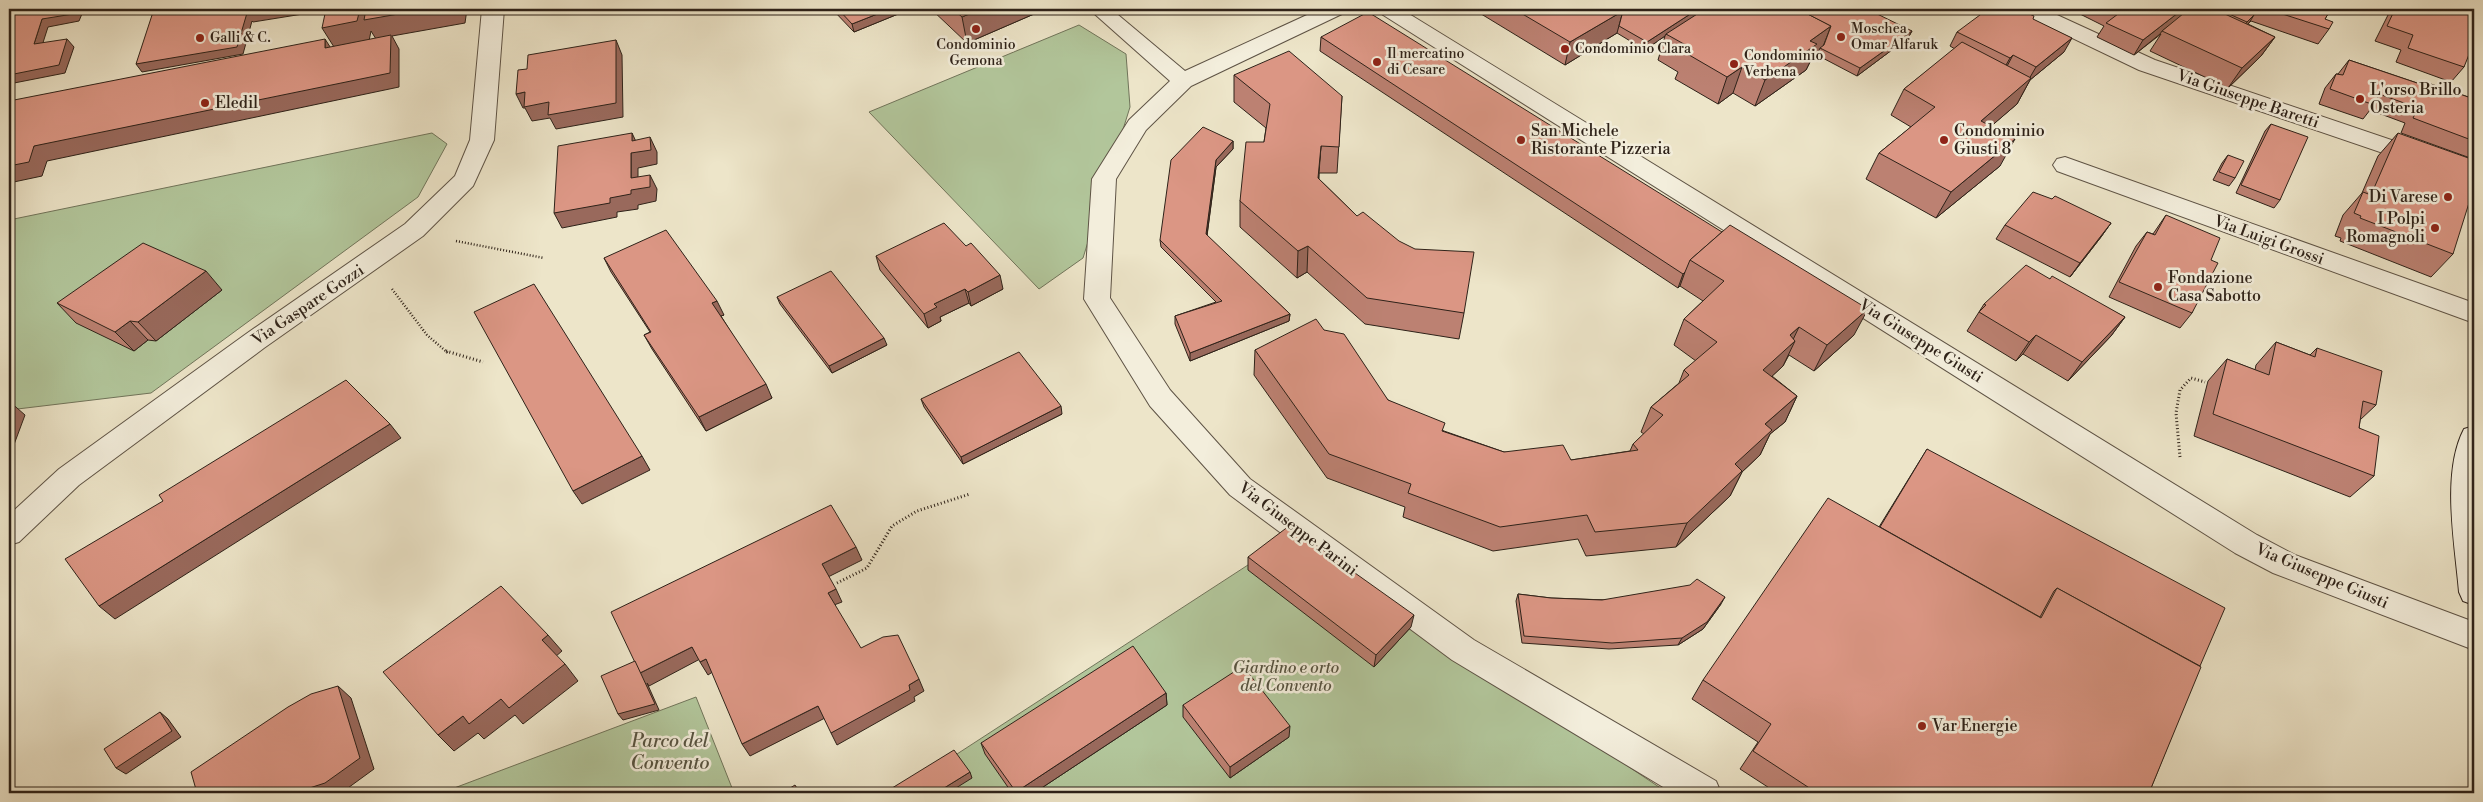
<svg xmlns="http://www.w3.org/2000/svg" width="2483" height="802" viewBox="0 0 2483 802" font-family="'Libre Bodoni',serif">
<rect width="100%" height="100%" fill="#ede5c9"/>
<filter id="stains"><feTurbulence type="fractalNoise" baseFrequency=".004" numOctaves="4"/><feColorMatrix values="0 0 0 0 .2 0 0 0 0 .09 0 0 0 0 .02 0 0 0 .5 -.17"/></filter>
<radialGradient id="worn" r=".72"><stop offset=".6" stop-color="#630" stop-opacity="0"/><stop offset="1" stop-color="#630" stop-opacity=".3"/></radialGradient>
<!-- green -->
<g fill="#b2c69b" stroke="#70745a">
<polygon points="1079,25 1126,54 1130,107 1083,258 1039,289 869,112"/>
<polygon points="432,133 447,144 418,197 151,393 9,410 9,220"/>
<polygon points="1288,539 1668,793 897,793"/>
<polygon points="696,697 734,793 441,793"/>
</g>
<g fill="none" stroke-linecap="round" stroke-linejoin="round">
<defs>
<g id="minor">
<polygon points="482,9 504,9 494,140 473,186 423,236 264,348 79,485 19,542 9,545 9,515 59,469 246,334 405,224 455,176 470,140"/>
<polygon points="1089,9 1111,9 1185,71 1320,9 1347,9 1344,13 1191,86 1146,130 1116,179 1110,298 1170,390 1250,479 1474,640 1716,781 1721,793 1673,793 1452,660 1230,495 1150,406 1084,299 1092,179 1129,120 1170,81"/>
<polygon points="1376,9 1401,9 2257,535 2295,555 2474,622 2474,650 2273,573 2235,553 1380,13"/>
<polygon points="2016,9 2044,9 2155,60 2474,168 2474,184 2139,70 2020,13"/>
<polygon points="2065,157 2474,303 2474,323 2057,171 2053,165 2057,159"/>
</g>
<path id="secondary" d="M2474,426v179l-11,-4 -4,-9c-4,-48 -18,-119 5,-163z"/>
</defs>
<!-- minor casing -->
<use href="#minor" stroke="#5e5345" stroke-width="2"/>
<!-- secondary casing -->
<use href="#secondary" stroke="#2e2219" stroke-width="2"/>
<!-- path-far1 -->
<g stroke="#2e2219" stroke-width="2.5" stroke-dasharray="1 2" stroke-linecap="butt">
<polyline points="456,241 544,258"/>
<polyline points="392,289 427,335 448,353"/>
</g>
<!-- path -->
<g stroke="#2e2219" stroke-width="3" stroke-dasharray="1 2.5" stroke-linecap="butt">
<polyline points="446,351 483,362"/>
<polyline points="2180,457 2176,413 2180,390 2191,378 2205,382"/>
<polyline points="837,583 867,568 892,526 917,511 970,494"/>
</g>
<!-- minor -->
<use href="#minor" fill="#f3eedc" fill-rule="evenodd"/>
<!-- secondary -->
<use href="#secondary" fill="#f3eedc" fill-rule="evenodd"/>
</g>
<!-- wall -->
<g fill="#bc8172" stroke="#2e2219">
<polygon points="832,9 902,9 903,12 854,32"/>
<polygon points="931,9 1033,9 1034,14 967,43"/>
<polygon points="1473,9 1707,9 1706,10 1713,14 1912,31 1908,38 1857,76 1817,55 1811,60 1806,70 1755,106 1733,93 1718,104 1675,79 1678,72 1658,60 1665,36 1645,50 1617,33 1565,65"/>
<polygon points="2082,9 2333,9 2330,12 2329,12 2325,19 2329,29 2318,44 2251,21 2248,24 2275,37 2261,56 2228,88 2150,51 2161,34 2134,55 2097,37 2104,26 2080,14"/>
<polygon points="2391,9 2455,9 2464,67 2451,82 2396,62 2401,50 2375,41"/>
<polygon points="2033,19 2064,52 2030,80 2017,104 1991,126 2000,166 1936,218 1866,179 1879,153 1911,127 1891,115 1904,89 1955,49 1950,46 1957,32"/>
<polygon points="1321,37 1854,335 1814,371 1789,355 1783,366 1772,376 1797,396 1785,422 1770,434 1760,455 1742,472 1730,496 1676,547 1586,556 1578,539 1493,551 1403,517 1405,507 1327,478 1254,375 1255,350 1324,330 1388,400 1444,431 1504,452 1571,460 1630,451 1633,444 1644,434 1641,432 1651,407 1679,383 1684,370 1696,361 1674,345 1684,319 1703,301 1680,286 1678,288 1320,51"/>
<polygon points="2349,60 2426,86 2428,83 2474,99 2474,158 2473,159 2401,133 2405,123 2370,110 2363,119 2319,104 2325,88 2336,74 2338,74"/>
<polygon points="1234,75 1342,96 1337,173 1319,173 1319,179 1357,216 1464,313 1459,339 1365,324 1307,272 1297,278 1240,227 1240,201 1264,142 1266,128 1234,102"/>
<polygon points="2271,124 2280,200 2274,208 2236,193 2265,131"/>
<polygon points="2398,133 2453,254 2431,277 2340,241 2341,238 2335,236 2343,215 2362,193 2378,156"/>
<polygon points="1233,141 1233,149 1216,167 1207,236 1290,314 1289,321 1190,361 1175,324 1175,316 1216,302 1161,247 1160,240"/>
<polygon points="2228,155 2235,178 2229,186 2213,180 2222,163"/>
<polygon points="2052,199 2111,223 2101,237 2070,277 1996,239 2005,225"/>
<polygon points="2166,215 2211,260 2192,313 2180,328 2109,297 2136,246 2147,232 2153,234"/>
<polygon points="876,256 1003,289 971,306 969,303 940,317 941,321 928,328 880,270"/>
<polygon points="604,258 724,315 721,316 772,398 706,431 652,349 644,335 650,332 611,272"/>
<polygon points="2050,279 2125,317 2111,336 2068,381 2023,354 2016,361 1967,331 1984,304"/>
<polygon points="222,290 156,341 148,340 134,351 76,323 57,303"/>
<polygon points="777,297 887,345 832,373 780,304"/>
<polygon points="2276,342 2310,355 2317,348 2376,405 2360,420 2359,428 2374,476 2350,497 2194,436 2208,381 2227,359 2255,370 2256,365"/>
<polygon points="921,399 1062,414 963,464 924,407"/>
<polygon points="1927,449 2200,666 2149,793 1777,793 1740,769 1758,742 1692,699 1703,680 1879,527"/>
<polygon points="1248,557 1411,627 1374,667 1248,570"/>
<polygon points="1518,594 1551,598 1721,604 1703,629 1678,645 1609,649 1522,643 1516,601"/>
<polygon points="1166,693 1167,705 1034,793 1012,793 985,754 981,743"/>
<polygon points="1183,705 1289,737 1230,778 1183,717"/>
</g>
<!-- shaded-wall -->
<g fill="#99695c" stroke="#2e2219">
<polygon points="74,9 84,9 79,21 48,27 40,52 34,44 42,19"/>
<polygon points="244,9 334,9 253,22 252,21 243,54 142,72 136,64"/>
<polygon points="360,9 467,9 465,23 392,36 399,49 399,87 47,161 42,176 9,183 9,166 34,146 376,39 371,31 369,41 334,47 322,28"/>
<polygon points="890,9 902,9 903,12 854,32 852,24"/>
<polygon points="981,9 1033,9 1034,14 967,43 962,17"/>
<polygon points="1698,9 1707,9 1667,35 1666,34 1665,36 1645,50 1647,42"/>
<polygon points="2183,9 2192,9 2162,31 2160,34 2134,55 2143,40"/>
<polygon points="1623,11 1617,33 1565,65 1570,42"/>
<polygon points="2254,15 2249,23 2242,29 2247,22"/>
<polygon points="1831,26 1822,49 1820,48 1817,55 1811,60 1806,70 1755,106 1765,80 1810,41"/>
<polygon points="1912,31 1908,38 1857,76 1860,68"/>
<polygon points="2275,37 2261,56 2228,88 2242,68"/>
<polygon points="2072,38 2064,52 2030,80 2017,104 1967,147 1981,121 2029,79 2036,67"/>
<polygon points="67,39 74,47 65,73 9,84 9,75"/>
<polygon points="325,39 334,53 325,48"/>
<polygon points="616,40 622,55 623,117 556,129 550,118 532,121 525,108 523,108 516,94 525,92"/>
<polygon points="2013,55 2005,70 2002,72 2010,58"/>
<polygon points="1742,67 1733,93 1718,104 1727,77"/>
<polygon points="632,133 639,148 650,137 657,152 657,164 638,168 638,189 650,175 657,189 656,201 638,205 638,209 617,212 617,217 562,228 554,213 610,198 631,178 631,153"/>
<polygon points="2015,139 2000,166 1936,218 1951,192"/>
<polygon points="1233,141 1233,149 1216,167 1206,242 1206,234 1216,160"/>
<polygon points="1321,146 1319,173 1316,204 1318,178"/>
<polygon points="2111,223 2101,237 2070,277 2080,263"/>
<polygon points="1308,246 1307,272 1297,278 1298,251"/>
<polygon points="206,271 222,290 156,341 138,322"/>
<polygon points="1685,272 1680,286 1678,288 1683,274"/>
<polygon points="1000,275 1003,289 971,306 968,292"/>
<polygon points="965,289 969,303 940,317 941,321 928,328 924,314 934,304"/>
<polygon points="717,301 724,315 718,317 712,303"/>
<polygon points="1868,309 1854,335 1814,371 1827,345"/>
<polygon points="1290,314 1289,321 1190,361 1190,353"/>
<polygon points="2125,317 2111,336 2068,381 2082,362"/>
<polygon points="130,321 148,340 134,351 115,332"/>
<polygon points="1799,327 1790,346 1795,341 1783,366 1752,395 1763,370 1790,335"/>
<polygon points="2036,335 2023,354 2016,361 2029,342"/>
<polygon points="884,338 887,345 832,373 829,366"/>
<polygon points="766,384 772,398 706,431 699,417"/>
<polygon points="1797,396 1785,422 1770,434 1760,455 1742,472 1730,496 1676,547 1687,523 1735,464 1765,424"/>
<polygon points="9,401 25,415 9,458"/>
<polygon points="1061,406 1062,414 963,464 961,457"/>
<polygon points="390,424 401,438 115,619 99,606"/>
<polygon points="642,456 650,470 582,504 573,491"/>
<polygon points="856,547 862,560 828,577 822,564"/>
<polygon points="836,589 842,602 834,605 828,593"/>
<polygon points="1725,597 1721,604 1703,629 1678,645 1682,638"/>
<polygon points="1414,615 1411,627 1374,667 1376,655"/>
<polygon points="548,635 562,651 555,657 542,640"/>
<polygon points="692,647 700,659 649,686 647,683 659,710 623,720 618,714 640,673"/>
<polygon points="706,659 714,671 708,675 700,662"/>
<polygon points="565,664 578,681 523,724 515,715 484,739 478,733 454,751 438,735 463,716 501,699"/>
<polygon points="919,679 924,691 914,697 915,701 837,745 831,733"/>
<polygon points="338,686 351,698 374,769 341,793 294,793"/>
<polygon points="1166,693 1167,705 1034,793 1016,793 1016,792"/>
<polygon points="818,706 825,718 750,756 742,744"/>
<polygon points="160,712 168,719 181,737 126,774 116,768"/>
<polygon points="1290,726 1289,737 1230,778 1230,767"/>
<polygon points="970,772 972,778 948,793 936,793"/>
</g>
<!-- building -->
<g fill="#db9684" stroke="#2e2219">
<polygon points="9,9 74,9 73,14 42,19 34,44 67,39 59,65 9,75"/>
<polygon points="154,9 244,9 247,13 237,47 136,64"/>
<polygon points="326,9 360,9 357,21 322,28"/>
<polygon points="366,9 427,9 364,20"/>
<polygon points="838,9 890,9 852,24"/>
<polygon points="953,9 981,9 962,17"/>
<polygon points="1514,9 1620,9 1623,11 1570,42"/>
<polygon points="1620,9 1698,9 1647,42 1619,26 1623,11"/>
<polygon points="1705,9 1713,14 1721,9 1798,9 1831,26 1810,41 1817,44 1765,80 1742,67 1727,77 1684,52 1691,48 1666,34"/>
<polygon points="1798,9 1867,9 1912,31 1860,68 1820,48 1824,45 1831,26"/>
<polygon points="1988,9 2018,9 2034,16 2033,19 2072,38 2036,67 2013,55 2010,58 1957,32"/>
<polygon points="2107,9 2183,9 2143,40 2106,23 2118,14"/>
<polygon points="2189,9 2214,9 2275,37 2242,68 2162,31"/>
<polygon points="2218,9 2239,9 2254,15 2247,22"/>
<polygon points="2267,9 2331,9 2325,19 2333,22 2329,29"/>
<polygon points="2395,9 2455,9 2474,15 2474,42 2464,67 2408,48 2413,35 2387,26"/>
<polygon points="1368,12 1722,232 1690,260 1685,272 1683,274 1321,37"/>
<polygon points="391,35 390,73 34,146 29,162 9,166 9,101 325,39 325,48"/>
<polygon points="616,40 616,103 548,115 549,102 524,107 525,92 516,94 518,70 527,69 528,55"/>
<polygon points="1962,42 2031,78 1981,121 2015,139 1951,192 1879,153 1935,107 1904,89"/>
<polygon points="1289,51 1342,96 1339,147 1321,146 1318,178 1357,216 1363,212 1399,241 1415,249 1474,252 1464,313 1367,298 1308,246 1298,251 1240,201 1246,142 1264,142 1270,104 1234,75"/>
<polygon points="2349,60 2426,86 2428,83 2474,99 2474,141 2413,118 2418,108 2379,94 2374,105 2330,89 2336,74 2343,75"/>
<polygon points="2271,124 2308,137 2280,200 2241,185"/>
<polygon points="1203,127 1233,141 1216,160 1206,234 1290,314 1190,353 1175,316 1222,301 1160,240 1171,160"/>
<polygon points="632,133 632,141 650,137 651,150 631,153 631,178 650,175 650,187 631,190 631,194 610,198 610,203 554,213 558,146"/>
<polygon points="2398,133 2474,160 2474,187 2453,254 2360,218 2361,216 2354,213 2363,192 2371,195"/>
<polygon points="2228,155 2244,161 2235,178 2219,172"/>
<polygon points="2033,192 2052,199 2055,196 2111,223 2080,263 2005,225"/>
<polygon points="2166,215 2220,238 2211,260 2218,263 2192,313 2119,282 2147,232 2155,235"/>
<polygon points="944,223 966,246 971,243 1000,275 968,292 965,289 934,304 937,307 924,314 876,256"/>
<polygon points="1730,225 1868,309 1827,345 1799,327 1790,335 1795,341 1763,370 1797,396 1765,424 1772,430 1735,464 1742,471 1687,523 1595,532 1587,515 1500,527 1408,493 1411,484 1329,454 1255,350 1316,319 1324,330 1344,334 1388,400 1445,423 1442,431 1504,452 1563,445 1571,460 1638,450 1633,444 1663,415 1651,407 1689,375 1684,370 1717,342 1684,319 1724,281 1690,260"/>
<polygon points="666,230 717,301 712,303 766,384 699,417 644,335 651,332 604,258"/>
<polygon points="143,243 206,271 138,322 130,321 115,332 57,303"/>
<polygon points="2026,265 2050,279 2052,276 2125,317 2082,362 2036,335 2029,342 1979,312 1986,305 1984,304"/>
<polygon points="831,271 884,338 829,366 777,297"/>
<polygon points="534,284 642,456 573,491 474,312"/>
<polygon points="2276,342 2315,357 2317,348 2382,371 2376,405 2363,401 2359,428 2379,436 2374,476 2213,414 2227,359 2269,375"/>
<polygon points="1019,352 1061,406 961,457 921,399"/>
<polygon points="346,380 390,424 99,606 65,559 163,501 159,495"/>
<polygon points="1927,449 2225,608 2200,666 2057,588 2054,591 2040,617 1880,527"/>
<polygon points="1828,498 2041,618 2057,588 2201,667 2149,793 1817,793 1753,751 1771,724 1703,680"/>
<polygon points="831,505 856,547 822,564 836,589 828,593 861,648 883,637 898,635 919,679 909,685 910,690 831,733 818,706 742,744 706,659 700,662 692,647 640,673 611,612"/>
<polygon points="1289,526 1414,615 1376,655 1248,557"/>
<polygon points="1697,579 1725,597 1707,622 1682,638 1612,643 1524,636 1518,594 1551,598 1602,600 1690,585"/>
<polygon points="501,586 548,635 542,640 565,664 509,708 501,699 469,724 463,716 438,735 383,672"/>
<polygon points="1133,646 1166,693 1016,792 981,743"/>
<polygon points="635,661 642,676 655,704 618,714 601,676"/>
<polygon points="1243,666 1290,726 1230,767 1183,705"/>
<polygon points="338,686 360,758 325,783 294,793 197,793 191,772 288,707 311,694"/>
<polygon points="160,712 172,731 116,768 104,749"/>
<polygon points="954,750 970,772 936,793 884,793"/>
<polygon points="795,785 800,793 782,793"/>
</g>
<!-- markers -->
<g fill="#8f2418" stroke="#f3eedc" stroke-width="2">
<circle cx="976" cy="29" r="5"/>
<circle cx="1841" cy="37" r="5"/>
<circle cx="200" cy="38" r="5"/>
<circle cx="1565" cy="49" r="5"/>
<circle cx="1377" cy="62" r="5"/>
<circle cx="1734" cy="64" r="5"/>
<circle cx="2360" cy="99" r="5"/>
<circle cx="205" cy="103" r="5"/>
<circle cx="1521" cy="140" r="5"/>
<circle cx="1944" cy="140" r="5"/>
<circle cx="2448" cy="197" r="5"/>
<circle cx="2435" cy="228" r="5"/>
<circle cx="2158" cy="287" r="5"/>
<circle cx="1922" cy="726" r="5"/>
</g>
<g text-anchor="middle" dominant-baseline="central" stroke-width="5" stroke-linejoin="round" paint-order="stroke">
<!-- far-poi labels -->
<g font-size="14" fill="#2e2219" stroke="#f3eedc" text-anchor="start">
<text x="1851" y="29">Moschea<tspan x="1851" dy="16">Omar Alfaruk</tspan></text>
<text x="210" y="38">Galli &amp; C.</text>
<text x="976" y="45" text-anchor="middle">Condominio<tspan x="976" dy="16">Gemona</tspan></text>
<text x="1575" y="49">Condominio Clara</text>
<text x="1387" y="54">Il mercatino<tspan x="1387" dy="16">di Cesare</tspan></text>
<text x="1744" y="56">Condominio<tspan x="1744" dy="16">Verbena</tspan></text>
</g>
<!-- poi labels -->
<g font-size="16" fill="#2e2219" stroke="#f3eedc" text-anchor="start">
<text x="2370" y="90">L'orso Brillo<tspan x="2370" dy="18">Osteria</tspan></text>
<text x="215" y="103">Eledil</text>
<text x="1531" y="131">San Michele<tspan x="1531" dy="18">Ristorante Pizzeria</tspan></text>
<text x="1954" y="131">Condominio<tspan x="1954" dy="18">Giusti 8</tspan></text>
<text x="2438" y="197" text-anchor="end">Di Varese</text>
<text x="2425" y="219" text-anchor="end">I Polpi<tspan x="2425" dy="18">Romagnoli</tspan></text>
<text x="2168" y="278">Fondazione<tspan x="2168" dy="18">Casa Sabotto</tspan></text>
<text x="1932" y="726">Var Energie</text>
</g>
<!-- street labels -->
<g font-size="16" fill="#2e2219" stroke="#f3eedc">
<text transform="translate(2248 99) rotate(19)">Via Giuseppe Baretti</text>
<text transform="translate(2269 240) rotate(20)">Via Luigi Grossi</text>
<text transform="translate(308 305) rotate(-34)">Via Gaspare Gozzi</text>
<text transform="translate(1921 341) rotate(32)">Via Giuseppe Giusti</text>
<text transform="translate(1298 529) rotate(37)">Via Giuseppe Parini</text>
<text transform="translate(2322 576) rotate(23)">Via Giuseppe Giusti</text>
</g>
<!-- park labels -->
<g font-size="16" font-style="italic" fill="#565340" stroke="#f3eedc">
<text x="1286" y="668">Giardino e orto<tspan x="1286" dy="18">del Convento</tspan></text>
</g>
<!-- near-park labels -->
<g font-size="19" font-style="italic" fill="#565340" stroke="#f3eedc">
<text x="670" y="741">Parco del<tspan x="670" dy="22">Convento</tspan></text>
</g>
</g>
<!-- margin -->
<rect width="2483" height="802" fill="none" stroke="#ede5c9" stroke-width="30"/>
<rect x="10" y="10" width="2463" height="782" fill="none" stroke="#2e2219" stroke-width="2.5"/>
<rect x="15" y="15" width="2453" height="772" fill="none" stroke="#2e2219"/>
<rect width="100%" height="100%" filter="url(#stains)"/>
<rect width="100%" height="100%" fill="url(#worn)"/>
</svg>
